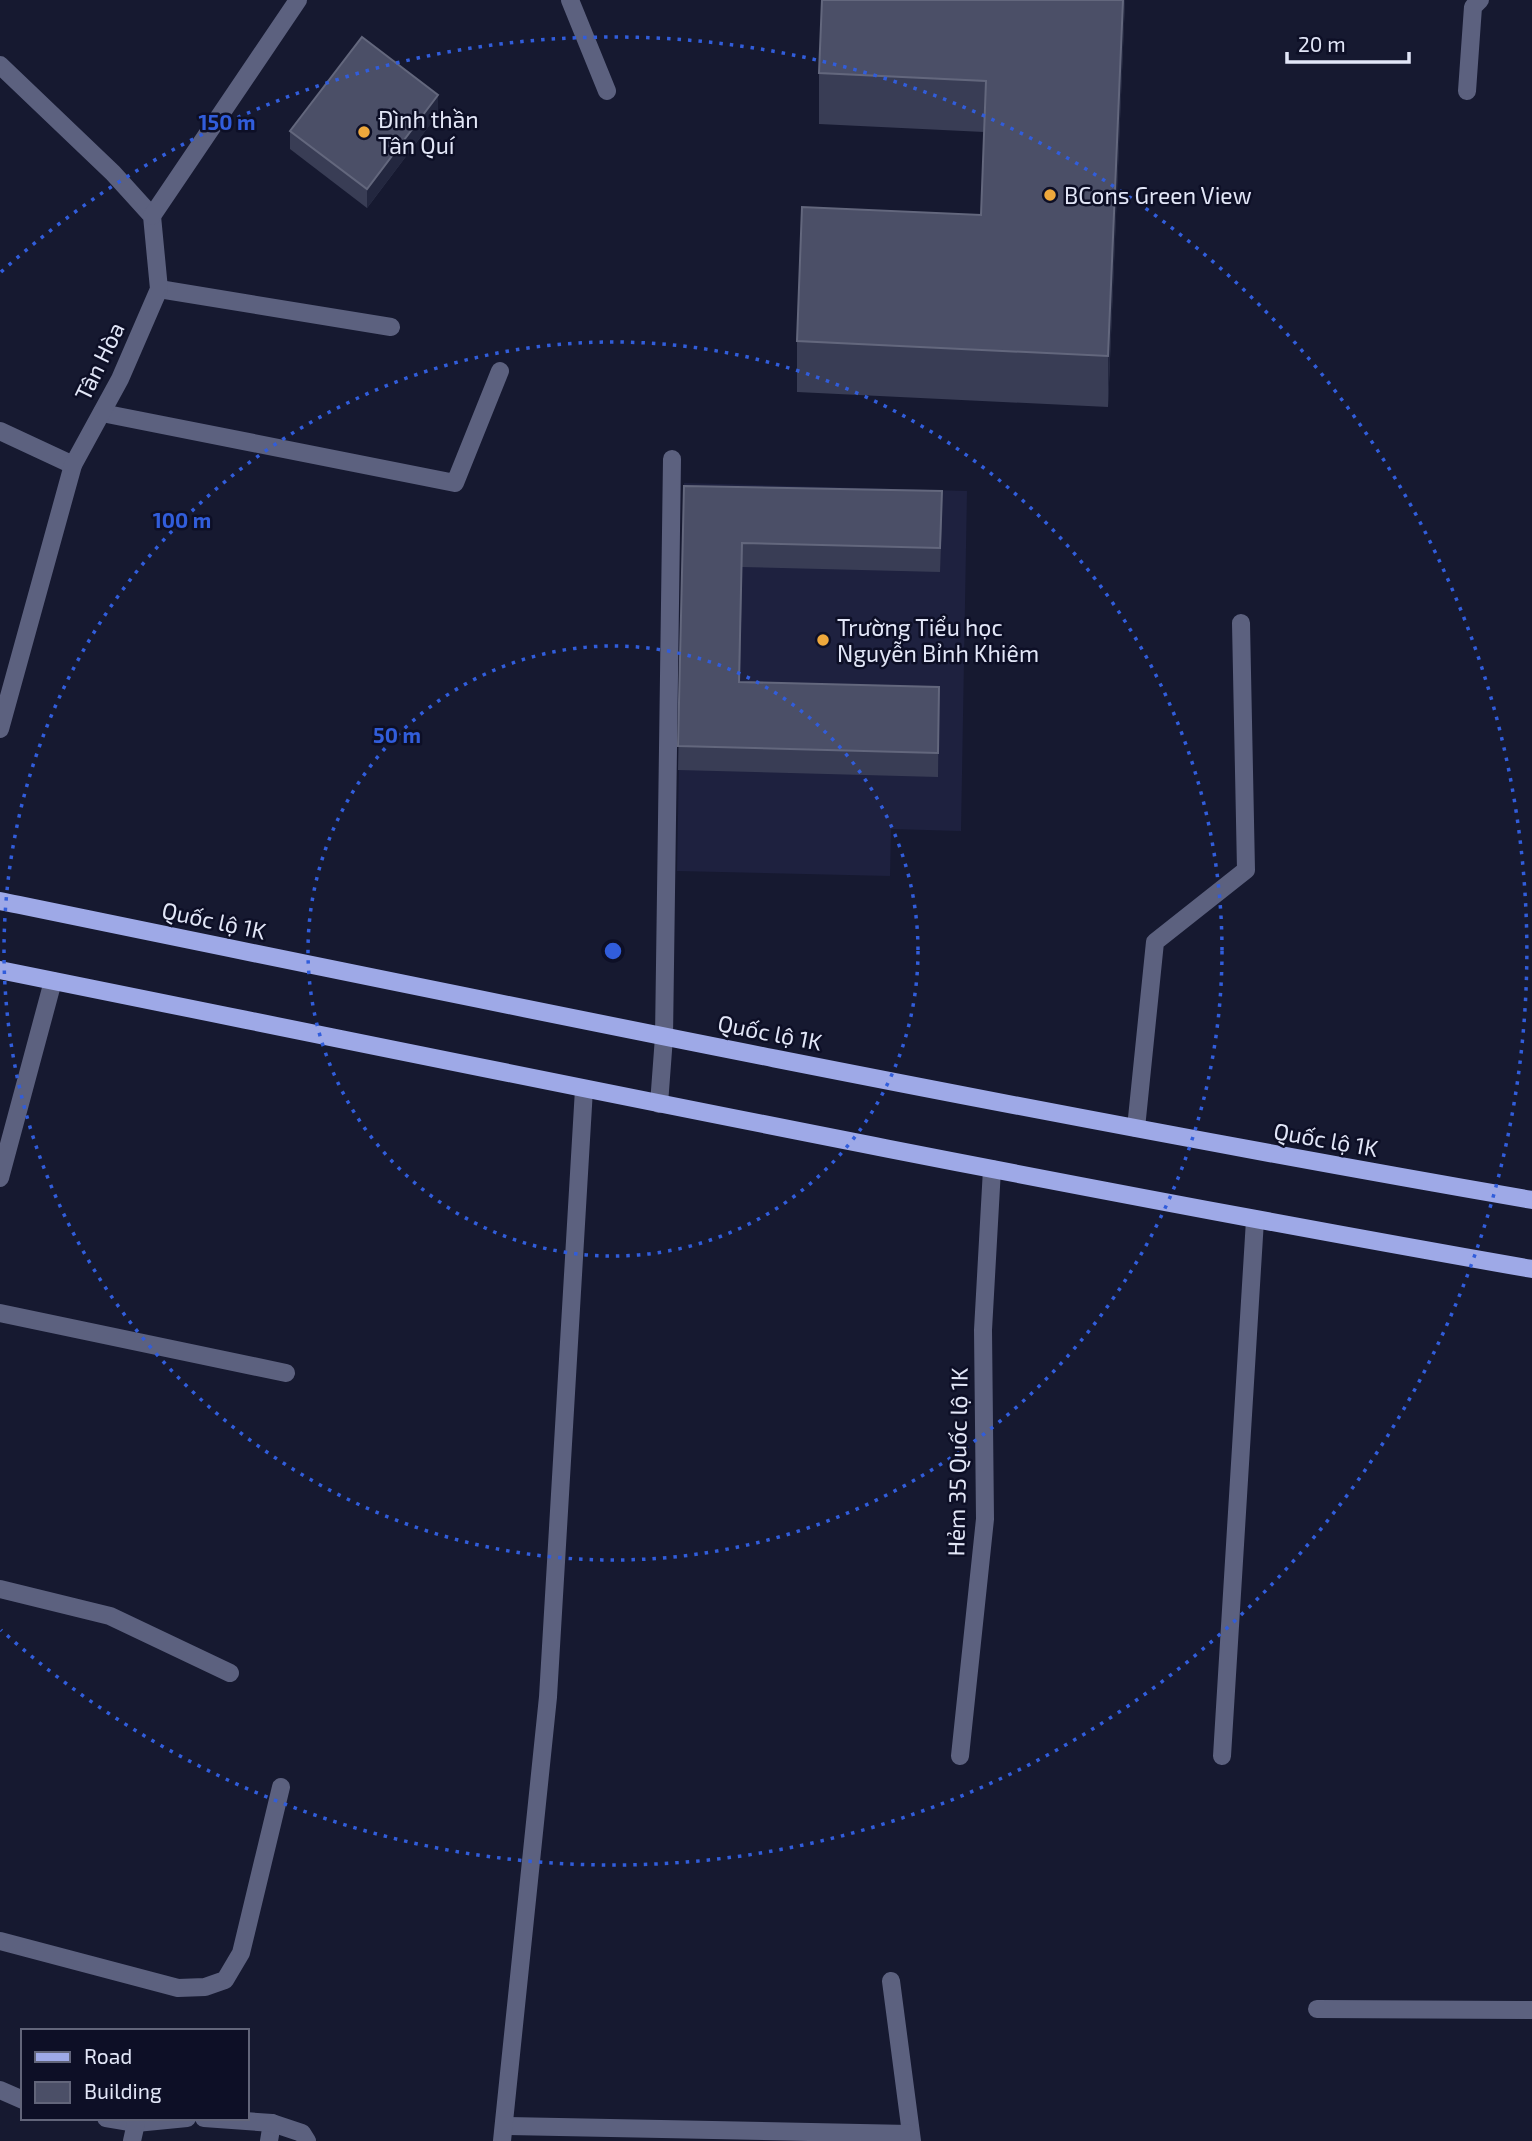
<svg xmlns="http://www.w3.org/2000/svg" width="1532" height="2141" viewBox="0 0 1532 2141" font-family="'Exo 2',sans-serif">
<rect width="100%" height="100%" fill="#161930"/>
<!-- built -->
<polygon fill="#1e213f" points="684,483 967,491 961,831 891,829 890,876 677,871"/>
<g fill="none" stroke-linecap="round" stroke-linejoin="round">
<!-- service -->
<g stroke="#5c617f" stroke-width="18">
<polyline points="159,289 391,327"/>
<polyline points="102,413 455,483 500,371"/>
<polyline points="0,431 73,465"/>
<polyline points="1136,1128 1155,942 1246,870 1241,623"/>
<polyline points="1222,1756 1255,1220"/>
<polyline points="269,2141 272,2123"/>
</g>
<!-- minor -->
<g stroke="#5c617f" stroke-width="18">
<polyline points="570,0 607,91"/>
<polyline points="0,65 113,173 152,216 159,289 120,379 73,465 0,729"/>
<polyline points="1467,91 1473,7 1480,0"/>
<polyline points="152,216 298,0"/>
<polyline points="659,1104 664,1037 672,459"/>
<polyline points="0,1178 53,981"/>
<polyline points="0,1313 286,1373"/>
<polyline points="0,1589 110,1616 230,1673"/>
<polyline points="960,1756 985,1519 983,1330 992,1169"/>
<polyline points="0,1941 178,1988 205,1987 225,1980 241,1953 281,1787"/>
<polyline points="891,1981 912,2141"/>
<polyline points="1317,2009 1532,2010"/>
<polyline points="0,2090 23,2100"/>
<polyline points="106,2118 136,2123 187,2118"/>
<polyline points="204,2118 272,2123 302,2133 307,2141"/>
<polyline points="504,2126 910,2134"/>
<polyline points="132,2141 136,2123"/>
<polyline points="502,2141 548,1697 584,1089"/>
</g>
<!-- primary -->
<g stroke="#9ea9e7" stroke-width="18">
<path d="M0,901c510,105 1019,210 1532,299"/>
<path d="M0,970c510,103 1019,209 1532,299"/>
</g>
</g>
<!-- wall -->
<g fill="#393d55">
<polygon points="1125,0 1108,407 797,392 797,341 981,215 984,132 819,124 819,73"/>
<polygon points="438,114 367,208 290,149 290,131"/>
<polygon points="684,486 942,515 940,572 742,567 740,682 939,687 938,777 678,770"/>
</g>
<!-- shaded-wall -->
<g fill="#23273f">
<polygon points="1123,0 1125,0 1108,407 1108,356"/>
<polygon points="438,95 438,114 367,208 367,189"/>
</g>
<!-- building -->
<g fill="#4b4f67" stroke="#63677d" stroke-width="2">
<polygon points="822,0 1123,0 1108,356 797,341 802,207 981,215 986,81 819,73"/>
<polygon points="362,37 438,95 367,189 290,131"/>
<polygon points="684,486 942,491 940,548 742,543 739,682 939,687 938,753 678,746"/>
</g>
<!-- distance rings -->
<g fill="none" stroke="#315ddb" stroke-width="3.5" stroke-dasharray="3.5 7">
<circle cx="613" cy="951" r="305"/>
<circle cx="613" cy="951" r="609"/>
<path d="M1 272A914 914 0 1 1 1 1630"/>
</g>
<!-- markers -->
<g fill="#eea83c" stroke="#0d0f26" stroke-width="2.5">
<circle cx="364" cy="132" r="7"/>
<circle cx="1050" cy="195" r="7"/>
<circle cx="823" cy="640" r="7"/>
</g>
<g text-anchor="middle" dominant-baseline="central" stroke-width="5" stroke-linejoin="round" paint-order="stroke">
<!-- poi labels -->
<g font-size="23" fill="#e2e6f7" stroke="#0d0f26" text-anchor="start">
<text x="378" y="119">Đình thần<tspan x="378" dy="26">Tân Quí</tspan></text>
<text x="1064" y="195">BCons Green View</text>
<text x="837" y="627">Trường Tiểu học<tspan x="837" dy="26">Nguyễn Bỉnh Khiêm</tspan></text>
</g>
<!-- street labels -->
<g font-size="23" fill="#e2e6f7" stroke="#0d0f26">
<text transform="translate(99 361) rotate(-64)">Tân Hòa</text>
<text transform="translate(214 920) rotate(12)">Quốc lộ 1K</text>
<text transform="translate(770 1032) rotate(11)">Quốc lộ 1K</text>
<text transform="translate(1326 1139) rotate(10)">Quốc lộ 1K</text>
<text transform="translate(957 1462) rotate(-89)">Hẻm 35 Quốc lộ 1K</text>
</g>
</g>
<circle cx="613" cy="951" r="10" fill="#315ddb" stroke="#0d0f26" stroke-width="3.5"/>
<g font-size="21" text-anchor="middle" font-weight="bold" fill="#315ddb" stroke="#0d0f26" stroke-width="5" stroke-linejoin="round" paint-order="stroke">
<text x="227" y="130">150 m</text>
<text x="182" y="528">100 m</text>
<text x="397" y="743">50 m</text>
</g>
<!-- legend -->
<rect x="21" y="2029" width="228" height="91" fill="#0d0f26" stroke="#62657a" stroke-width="2"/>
<rect x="35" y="2052" width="35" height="10" fill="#9ea9e7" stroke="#62657a" stroke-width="2"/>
<text x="84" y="2064" font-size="21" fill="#e2e6f7">Road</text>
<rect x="35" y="2082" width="35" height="21" fill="#4b4f67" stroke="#62657a" stroke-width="2"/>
<text x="84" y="2099" font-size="21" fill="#e2e6f7">Building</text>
<!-- scale -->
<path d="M1287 52v10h122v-10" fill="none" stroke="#e2e6f7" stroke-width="3.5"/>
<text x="1298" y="52" font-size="21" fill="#e2e6f7" stroke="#0d0f26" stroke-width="5" paint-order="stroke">20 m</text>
</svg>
